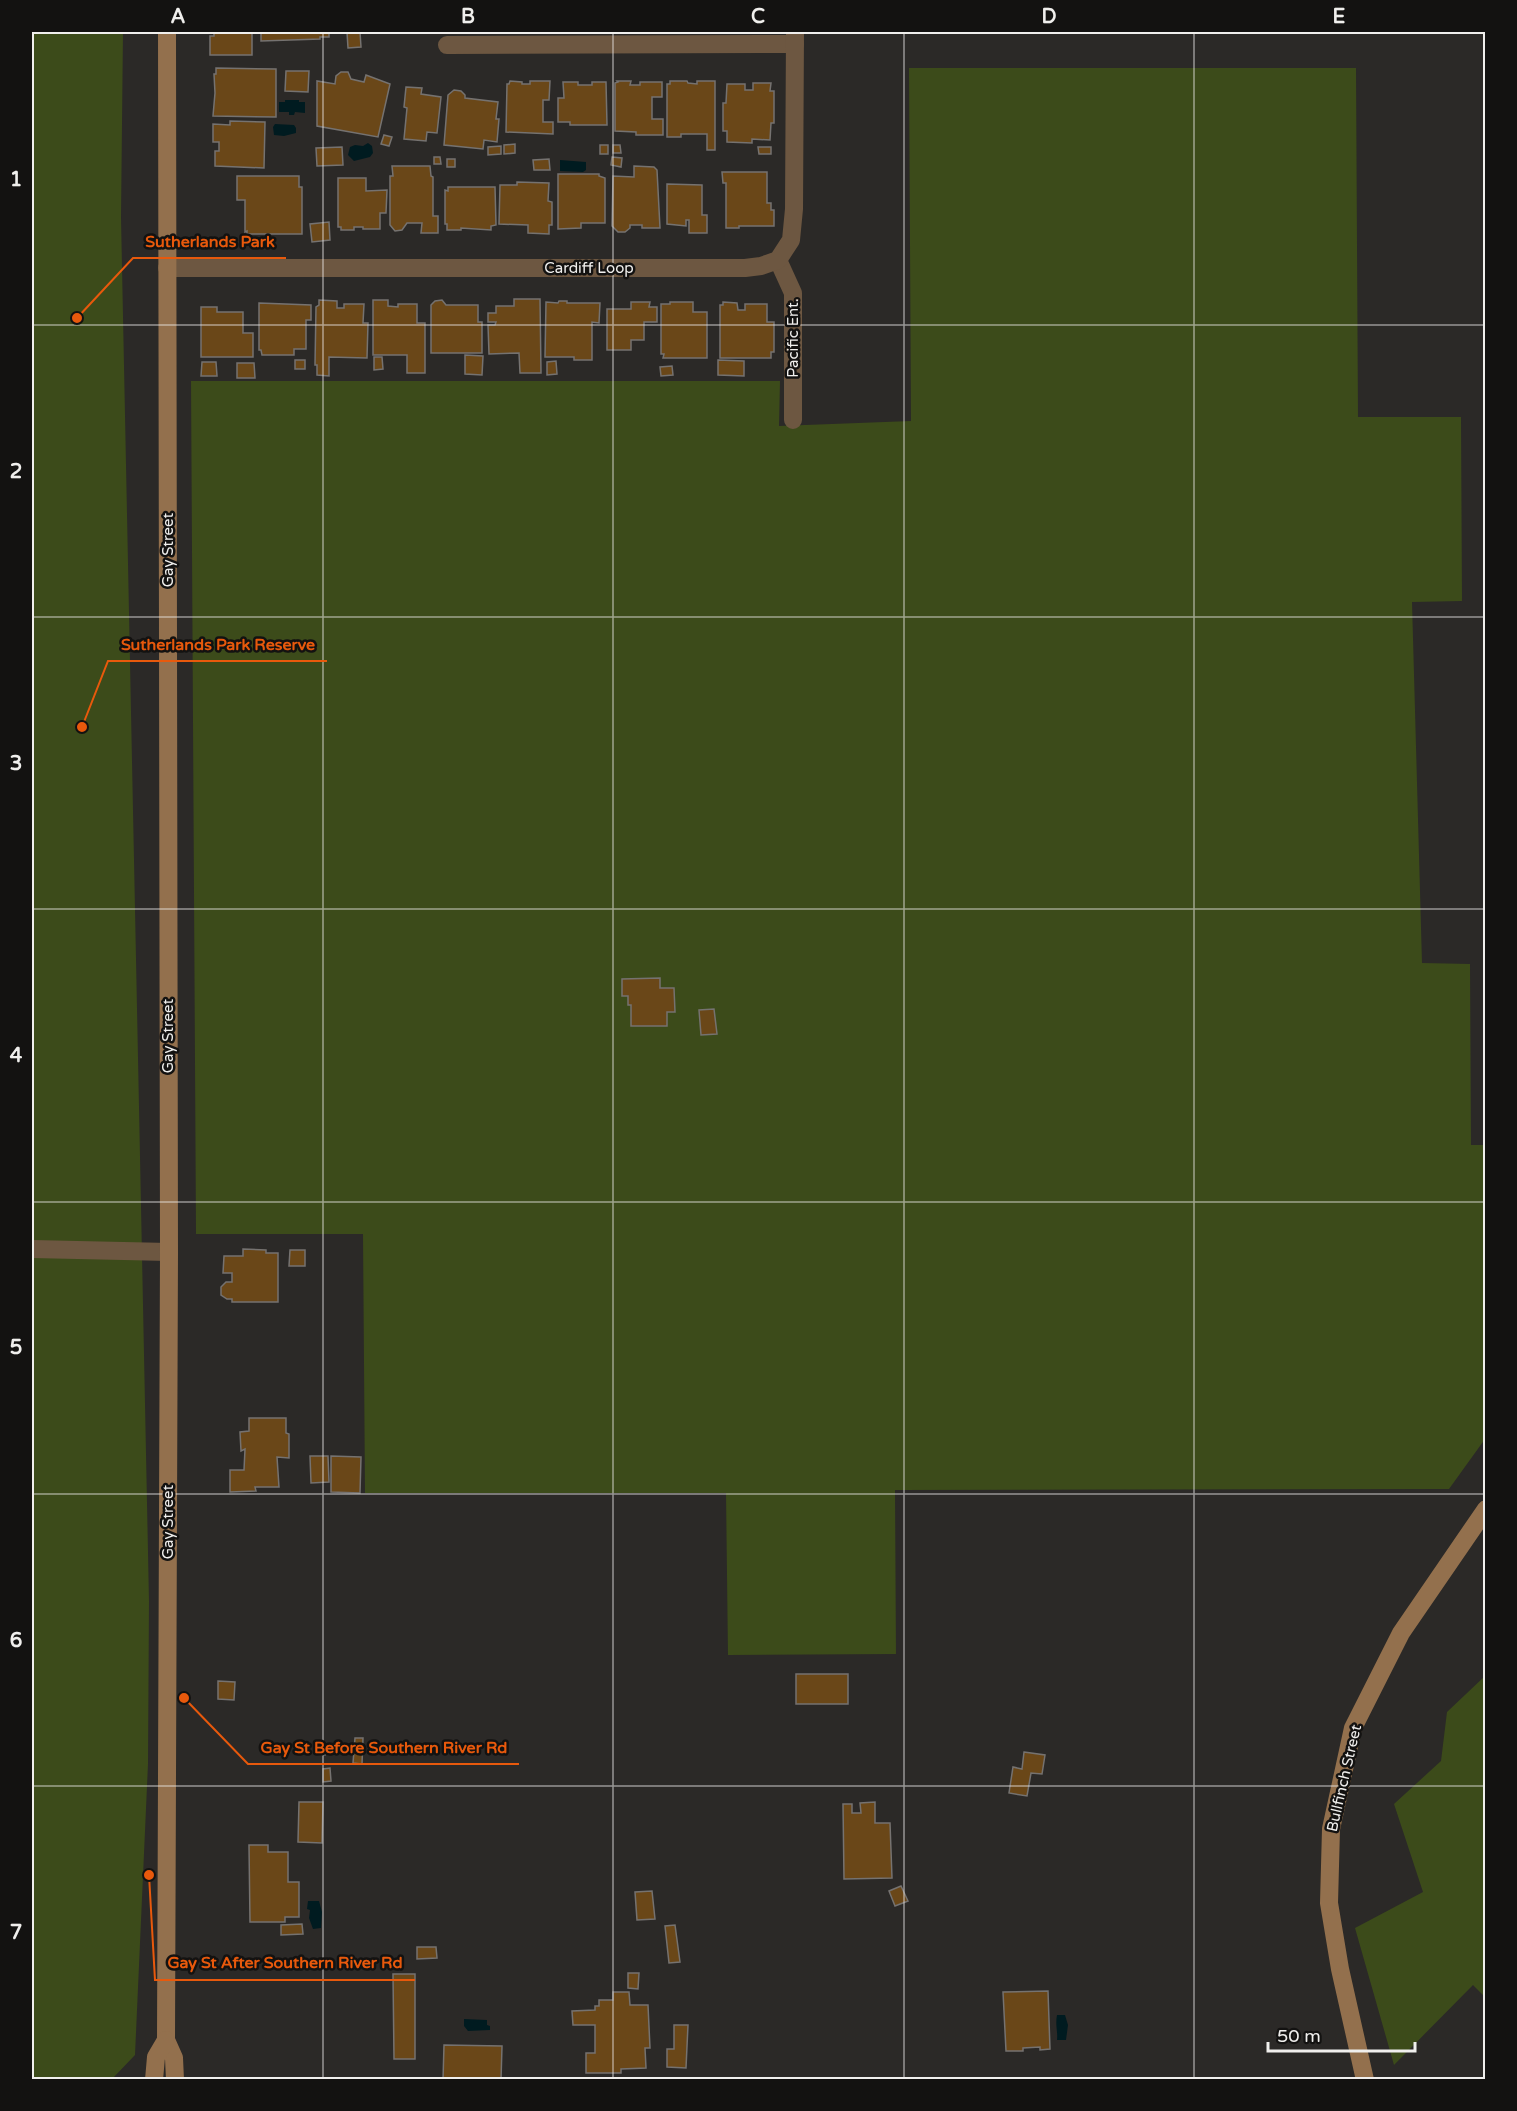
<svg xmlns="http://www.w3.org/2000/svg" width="1517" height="2111" viewBox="0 0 1517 2111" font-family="'Varela Round',sans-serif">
<rect width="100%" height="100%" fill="#2b2927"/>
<!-- green -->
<g fill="#3c4b1a">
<polygon points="32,32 123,32 121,217 149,1601 148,1764 135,2055 112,2079 32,2080"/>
<polygon points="909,68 1356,68 1358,417 1461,417 1462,601 1412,602 1422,963 1470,964 1471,1145 1486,1145 1485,1439 1449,1489 895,1490 896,1654 728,1655 726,1493 365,1493 363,1234 196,1234 191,381 780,381 779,426 911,421"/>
<polygon points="1485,1676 1485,1997 1473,1985 1394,2065 1355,1928 1423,1892 1394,1804 1441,1761 1447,1712"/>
</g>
<!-- water -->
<g fill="#001b20">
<polygon points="285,100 299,100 299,102 305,102 305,113 295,112 294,115 289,115 289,112 279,112 279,102 285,102"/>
<polygon points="275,124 294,125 296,128 296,133 284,136 274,135 273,127"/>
<polygon points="368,143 372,146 373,153 370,157 354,161 348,155 350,147 355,145 363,146"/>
<polygon points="560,160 586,162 586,170 583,172 560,171"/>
<polygon points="308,1901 319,1901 322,1912 321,1928 313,1929 309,1918 310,1910 307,1909"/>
<path d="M1057,2015h8l3,10 -2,15h-9c1,-9 -2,-14 0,-25z"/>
<polygon points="464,2019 487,2020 487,2025 490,2026 490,2030 468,2031 464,2026"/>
</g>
<!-- building -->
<g fill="#6a4718" stroke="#757270" stroke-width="1.5">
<polygon points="214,32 252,32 252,55 210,55 210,36 214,36"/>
<polygon points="261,32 329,32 329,37 320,37 320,39 261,41"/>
<polygon points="347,32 360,32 361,47 348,48"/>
<polygon points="216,68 276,69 276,117 213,116 215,93 214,74 216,74"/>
<polygon points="286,71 309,71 308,92 285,91"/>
<polygon points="341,72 348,72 351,79 364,82 366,75 390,84 378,137 317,126 317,81 335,84 336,76"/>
<polygon points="510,81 522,82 522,84 530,84 530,81 550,81 549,100 543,100 543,122 553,122 553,134 506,132 507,84 509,84"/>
<polygon points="617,81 631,81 630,85 640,85 640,82 662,82 662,97 652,97 652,119 663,119 663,135 636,135 636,132 615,131 615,83 618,82"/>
<polygon points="670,81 687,81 688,83 697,84 697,81 715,81 715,150 707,150 707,134 681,134 681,137 667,137 667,84 670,84"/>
<polygon points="563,82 578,82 578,85 592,85 592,82 606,82 607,125 570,125 570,122 558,122 558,98 564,98"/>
<polygon points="753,83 771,83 770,91 774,91 774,123 771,123 770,140 752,139 752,143 727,142 727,131 723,131 723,103 726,103 727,84 745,84 745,90 753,90"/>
<polygon points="406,87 422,88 421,94 441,97 437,133 427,132 426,141 404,139 407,108 404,107"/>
<polygon points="454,90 461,91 465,95 465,98 498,102 496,119 499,119 497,142 484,140 483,149 444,145 448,95"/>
<polygon points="230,121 265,122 264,168 215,166 215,151 219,151 219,142 213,142 213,124 230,125"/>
<polygon points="384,135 392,137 389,146 381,144"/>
<polygon points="515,144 515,153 504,154 504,145"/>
<rect x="600" y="145" width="8" height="9"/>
<polygon points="613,145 620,145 621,153 613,153"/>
<polygon points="501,146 501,154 488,155 488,147"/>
<polygon points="342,147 343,165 317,166 316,148"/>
<polygon points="758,147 771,147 771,154 759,154"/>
<polygon points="434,157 440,157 441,164 434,164"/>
<polygon points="612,157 622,158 621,167 611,165"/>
<rect x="447" y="159" width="8" height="8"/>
<polygon points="549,159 550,170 534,170 533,160"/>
<polygon points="392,166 430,166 431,176 433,177 433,216 438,216 438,233 421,233 422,223 407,223 402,230 395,231 390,225 390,176 393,176"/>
<polygon points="634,166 654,167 657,170 660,228 642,228 642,225 630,225 630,228 625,232 618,232 612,226 613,176 634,177"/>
<polygon points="722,172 767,172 767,203 771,203 771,210 774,210 774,226 739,226 739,228 726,228 726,183 723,183"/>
<polygon points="558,174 599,174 599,176 605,178 605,223 581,223 581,228 558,229"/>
<polygon points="237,176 299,176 299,187 302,187 302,234 247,234 247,231 245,232 245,200 237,200"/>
<polygon points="338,178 366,178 366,191 387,190 386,213 380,213 380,229 363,229 363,227 354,227 354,230 341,230 341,227 338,227"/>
<polygon points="517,182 549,183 548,201 552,202 552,225 549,225 549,234 528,233 528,225 499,224 500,185 517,185"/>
<polygon points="667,184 702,185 702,215 707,215 707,233 689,233 689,220 686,220 686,226 667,224"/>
<polygon points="448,187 495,187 496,225 491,226 491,230 461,228 461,230 447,230 447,224 445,224 445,190 448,191"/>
<polygon points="329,222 330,240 312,242 310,224"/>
<polygon points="514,299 540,299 541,373 520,373 519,353 489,354 488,325 495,325 496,322 488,322 488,313 496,313 496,306 514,306"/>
<polygon points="319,300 337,301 337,308 344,308 344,304 364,304 363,323 368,323 367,358 329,357 329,376 317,375 317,365 315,365 316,307 319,305"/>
<polygon points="373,300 388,300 388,306 398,307 398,304 417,304 417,323 425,323 425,373 407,373 407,355 373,355"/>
<polygon points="442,300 446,305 478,305 478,322 482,322 482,353 431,353 431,305 435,301"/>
<polygon points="559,301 567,301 567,303 600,303 599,323 592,322 592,360 574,360 574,357 545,357 546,302 558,303"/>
<polygon points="631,302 650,302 649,307 657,307 657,322 644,322 644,340 631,340 631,350 607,350 607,309 631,309"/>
<polygon points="670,302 693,302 693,312 707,312 707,358 663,358 664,354 661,354 661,304 670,304"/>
<polygon points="723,302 737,303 738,310 745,310 745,304 767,304 767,322 774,322 774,352 771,352 771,358 720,358 720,305 723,305"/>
<polygon points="259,303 311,305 311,320 306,320 306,349 294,349 294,355 262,355 261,350 259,350"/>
<polygon points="201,307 217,307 217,312 243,312 243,333 253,333 253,357 201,357"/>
<polygon points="465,355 483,356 482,375 465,374"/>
<polygon points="374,357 382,357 383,369 374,370"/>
<rect x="295" y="360" width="10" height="9"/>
<polygon points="718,360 744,361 744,376 718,375"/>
<polygon points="556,361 557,374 547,375 547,362"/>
<polygon points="202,362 216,362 217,376 201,376"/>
<polygon points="237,363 254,363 255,378 237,378"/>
<polygon points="672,366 673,375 661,376 660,367"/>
<polygon points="660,978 660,988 674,988 675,1012 667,1012 667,1026 631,1026 631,1005 628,1005 628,996 622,996 622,979"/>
<polygon points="714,1009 717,1034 701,1035 699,1010"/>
<polygon points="243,1249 266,1250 266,1253 278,1253 278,1302 232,1302 232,1299 227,1299 221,1295 221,1287 226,1282 232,1282 232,1273 223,1273 224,1256 243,1256"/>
<polygon points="290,1250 305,1250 305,1266 289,1266"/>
<polygon points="249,1418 286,1418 286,1433 289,1434 289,1458 277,1457 279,1487 255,1487 256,1491 230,1492 230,1470 244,1470 245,1449 241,1451 240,1432 249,1431"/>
<polygon points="310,1456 328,1456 329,1482 311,1483"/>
<polygon points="331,1456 361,1457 360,1493 331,1492"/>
<rect x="796" y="1674" width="52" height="30"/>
<polygon points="218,1681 235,1682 234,1700 218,1699"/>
<polygon points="355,1738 363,1738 362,1764 353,1763"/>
<polygon points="315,1745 325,1745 325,1755 315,1754"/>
<polygon points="1024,1752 1045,1755 1042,1774 1031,1773 1027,1796 1009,1793 1013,1767 1022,1769"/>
<polygon points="330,1768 331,1781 323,1782 323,1769"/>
<polygon points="299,1802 323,1802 322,1843 298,1842"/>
<polygon points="875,1802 875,1823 890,1823 892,1878 844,1879 843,1804 852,1804 852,1813 861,1813 860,1803"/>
<polygon points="249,1845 268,1845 268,1852 288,1852 288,1882 299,1882 299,1917 285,1917 285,1922 250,1922"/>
<polygon points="901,1886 908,1901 895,1906 889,1891"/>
<polygon points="652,1891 655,1919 637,1920 635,1892"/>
<polygon points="302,1924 303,1934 281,1935 281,1925"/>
<polygon points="675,1925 680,1962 669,1963 665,1926"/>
<polygon points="417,1947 436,1947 437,1958 417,1959"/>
<polygon points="628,1973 639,1973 638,1989 628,1988"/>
<polygon points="393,1974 415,1974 415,2059 394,2059"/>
<polygon points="1048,1991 1050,2049 1040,2050 1040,2047 1023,2048 1023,2051 1006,2051 1003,1992"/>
<polygon points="613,1992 629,1992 630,2005 648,2005 650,2048 645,2048 646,2068 621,2069 621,2073 586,2073 586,2053 595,2053 595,2025 573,2025 572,2011 595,2010 595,2006 599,2006 599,2000 613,2000"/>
<polygon points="674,2025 688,2025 686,2068 667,2067 667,2049 674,2049"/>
<polygon points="444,2045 502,2046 501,2080 443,2080"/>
</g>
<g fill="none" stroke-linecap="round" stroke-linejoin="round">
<!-- street -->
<g stroke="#6d5741" stroke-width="18">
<polyline points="447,45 795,44"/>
<polyline points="778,260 793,293 793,420"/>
<polyline points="167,268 745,268 761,266 778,260 791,240 794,209 795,32"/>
<polyline points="32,1249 169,1252"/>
</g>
<!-- secondary -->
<g stroke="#93704d" stroke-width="18">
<polyline points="167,32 169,1252 166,2040 174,2058 175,2080"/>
<polyline points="154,2080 156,2057 166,2040"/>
<polyline points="1365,2080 1340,1969 1329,1903 1331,1829 1353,1728 1401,1633 1486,1509"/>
</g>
</g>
<!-- grid -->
<path fill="none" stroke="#f0efed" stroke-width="1.5" stroke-opacity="0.55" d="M323,32v2048M613,32v2048M904,32v2048M1194,32v2048M32,325h1454M32,617h1454M32,909h1454M32,1202h1454M32,1494h1454M32,1786h1454"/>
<g text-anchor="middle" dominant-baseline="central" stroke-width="5" stroke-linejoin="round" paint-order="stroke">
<!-- street labels -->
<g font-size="15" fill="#f0efed" stroke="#131211">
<text x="589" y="268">Cardiff Loop</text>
<text transform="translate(793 338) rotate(-90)">Pacific Ent.</text>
<text transform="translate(168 550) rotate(-90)">Gay Street</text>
<text transform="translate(168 1036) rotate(-90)">Gay Street</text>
<text transform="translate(168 1522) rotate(-90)">Gay Street</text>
<text transform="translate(1344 1778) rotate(-77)">Bullfinch Street</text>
</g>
</g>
<!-- callouts -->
<path fill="none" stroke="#e8590c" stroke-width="2" d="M77 318L133 258H286M82 727L108 661H327M184 1698L248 1764H519M149 1875L155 1980H415"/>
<g fill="#e8590c" stroke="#131211" stroke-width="2">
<circle cx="77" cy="318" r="6"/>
<circle cx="82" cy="727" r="6"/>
<circle cx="184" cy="1698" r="6"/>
<circle cx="149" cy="1875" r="6"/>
</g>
<g font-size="16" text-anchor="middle" font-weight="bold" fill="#e8590c" stroke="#131211" stroke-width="5" stroke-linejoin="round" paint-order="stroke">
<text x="210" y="247">Sutherlands Park</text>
<text x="218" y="650">Sutherlands Park Reserve</text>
<text x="384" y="1753">Gay St Before Southern River Rd</text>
<text x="285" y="1968">Gay St After Southern River Rd</text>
</g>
<!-- border -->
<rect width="1517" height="2111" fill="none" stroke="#131211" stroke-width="66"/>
<!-- scale -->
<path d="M1268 2042v9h147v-9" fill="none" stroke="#f0efed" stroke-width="3"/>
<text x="1277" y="2042" font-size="18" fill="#f0efed" stroke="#131211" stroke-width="4.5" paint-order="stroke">50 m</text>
<rect x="33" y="33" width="1451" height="2045" fill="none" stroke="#f0efed" stroke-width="2"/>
<g font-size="20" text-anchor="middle" font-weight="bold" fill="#f0efed">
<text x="178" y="23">A</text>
<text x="468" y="23">B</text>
<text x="758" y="23">C</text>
<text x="1049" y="23">D</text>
<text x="1339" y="23">E</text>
<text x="16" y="186">1</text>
<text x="16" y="478">2</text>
<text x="16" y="770">3</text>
<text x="16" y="1062">4</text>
<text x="16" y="1354">5</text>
<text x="16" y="1647">6</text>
<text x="16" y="1939">7</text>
</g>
</svg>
